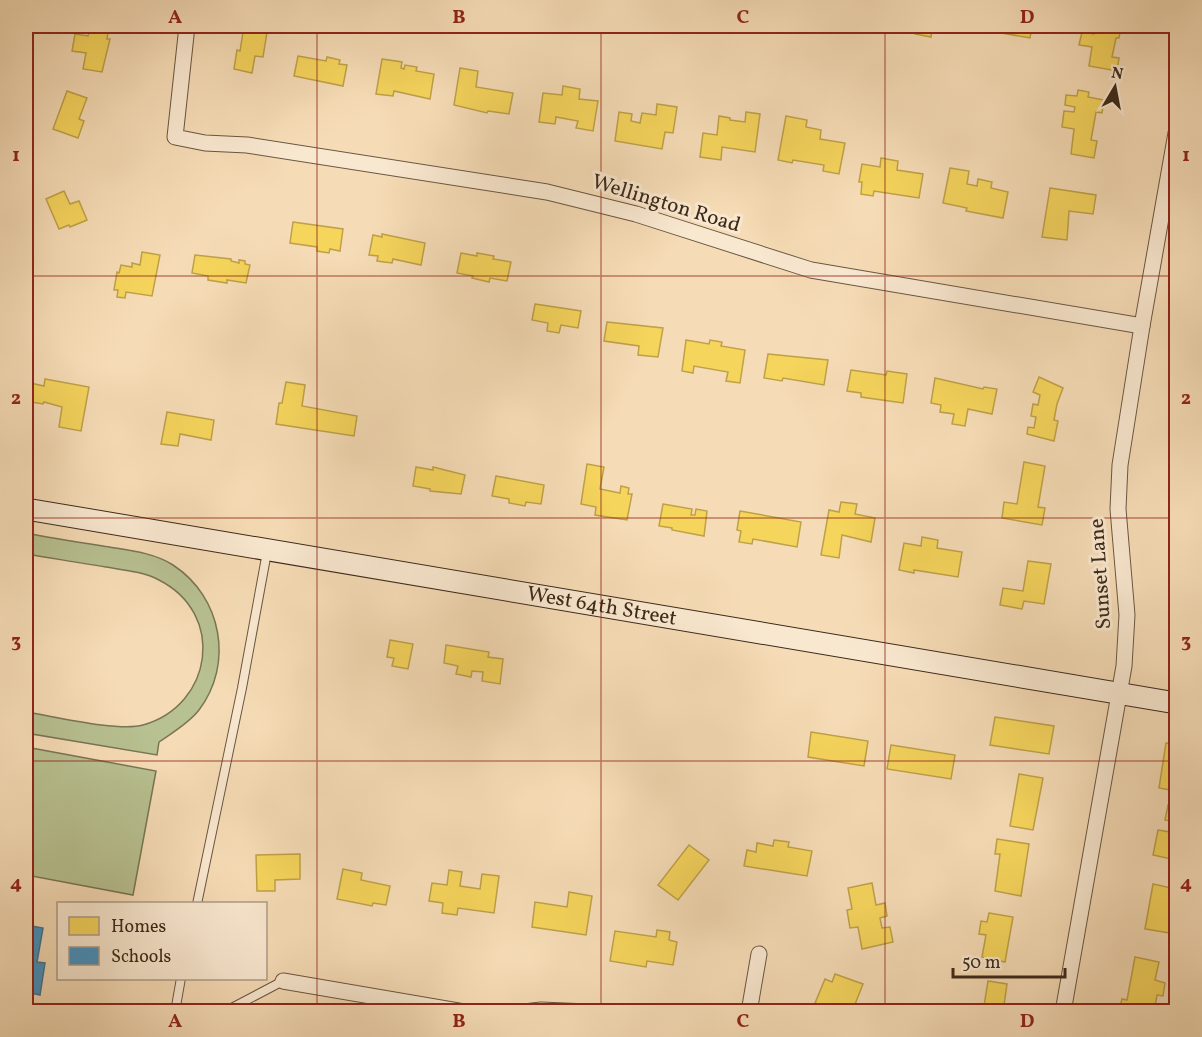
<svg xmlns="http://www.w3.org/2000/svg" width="1202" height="1037" viewBox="0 0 1202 1037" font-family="Vollkorn,serif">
<rect width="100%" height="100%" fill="#f6dcb6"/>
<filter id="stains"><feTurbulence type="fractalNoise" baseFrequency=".00333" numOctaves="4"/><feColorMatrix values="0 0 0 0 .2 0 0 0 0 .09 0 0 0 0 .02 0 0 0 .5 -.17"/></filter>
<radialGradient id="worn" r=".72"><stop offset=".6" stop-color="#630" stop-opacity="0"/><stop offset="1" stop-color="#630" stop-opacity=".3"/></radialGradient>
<!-- park -->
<g fill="#b8c191" stroke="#7a7555" stroke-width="1.5">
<path d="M26,533c25,5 51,9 77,13 23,4 50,6 70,19 49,32 61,99 26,145 -10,13 -27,23 -40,32l-2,13 -131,-22v-21c27,4 92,20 117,13 70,-20 83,-111 16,-145 -15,-8 -35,-10 -53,-13 -27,-4 -54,-9 -80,-13z"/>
<polygon points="26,747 156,771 133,895 26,875"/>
</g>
<!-- homes -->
<g fill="#f6d55c" stroke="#bea148" stroke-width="1.5">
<polygon points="90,26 109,26 107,39 110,39 102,72 83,69 86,53 72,51 75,34 88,36"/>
<polygon points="241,26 268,26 263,57 255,56 252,73 234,69 237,50 240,51 243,32 240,32"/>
<polygon points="913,26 932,26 931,37 915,34 917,26"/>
<polygon points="979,26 1032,26 1030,38 979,29"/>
<polygon points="1096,26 1121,26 1119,38 1116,38 1112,57 1119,58 1117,71 1089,66 1092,47 1079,45 1082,32 1094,34"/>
<polygon points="298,56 326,61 327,57 340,60 339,64 347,65 343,86 294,76"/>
<polygon points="382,59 402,62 401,68 404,69 405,65 417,67 416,71 434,74 430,99 394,91 393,96 376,94"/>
<polygon points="460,68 478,71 476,87 513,93 509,114 488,111 487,113 454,105"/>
<polygon points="563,86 580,89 579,99 598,101 593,131 576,128 578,121 556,117 555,124 539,122 543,93 562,95"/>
<polygon points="1078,90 1089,92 1088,97 1104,100 1102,113 1096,112 1091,140 1097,141 1094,158 1071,154 1074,129 1062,127 1064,111 1074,112 1075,107 1065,105 1066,95 1077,96"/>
<polygon points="67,91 87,98 79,119 84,121 78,138 53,129"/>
<polygon points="657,104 677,107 673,133 665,132 662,149 615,141 619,112 632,114 631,121 640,123 642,113 656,115"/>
<polygon points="746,112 760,114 755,152 722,147 721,160 700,157 703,133 717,135 719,116 730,118 730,120 745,122"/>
<polygon points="786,116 807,120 806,127 821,130 820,139 845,143 839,174 823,171 824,165 793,160 792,163 778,160"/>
<polygon points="881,158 898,161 897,170 923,174 919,198 874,191 873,196 861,194 862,182 859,182 862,164 880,167"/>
<polygon points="950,168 969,171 967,184 977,186 978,179 992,182 991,188 1008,192 1003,218 966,211 967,208 943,203"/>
<polygon points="1050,188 1096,195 1093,214 1069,211 1067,240 1042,237"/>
<polygon points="64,191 70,204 79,201 87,220 70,227 69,225 59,229 46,199"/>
<polygon points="293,222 343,229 340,251 330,249 329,253 317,251 317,247 290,243"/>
<polygon points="382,234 425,243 421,265 393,259 392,263 377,261 378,256 369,255 373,235 382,237"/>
<polygon points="142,252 160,255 152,296 126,292 125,298 117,297 118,290 114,290 117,272 119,273 121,265 132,267 132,263 140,265"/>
<polygon points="461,253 477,256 477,253 494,256 493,259 511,262 507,281 490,278 489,282 472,278 473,276 457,273"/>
<polygon points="195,255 231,259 231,261 239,263 239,260 245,261 245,264 250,265 246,283 227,280 227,283 208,280 208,276 192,273"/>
<polygon points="535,304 581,311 578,328 561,325 559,333 547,331 548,323 532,320"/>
<polygon points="607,322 663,328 658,357 638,355 639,346 604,341"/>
<polygon points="686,340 709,344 710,340 722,342 721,346 745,350 740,383 726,381 728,372 694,366 693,373 682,371"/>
<polygon points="768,354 828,360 824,385 783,378 782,381 764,378"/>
<polygon points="851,370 886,375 887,371 907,374 903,403 861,397 861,393 847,391"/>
<polygon points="1039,377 1063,388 1057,404 1054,420 1058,421 1054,441 1027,434 1028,427 1034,428 1036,417 1031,416 1033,404 1038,405 1040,395 1033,392"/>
<polygon points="935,378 983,389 984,387 997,389 992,414 968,409 965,426 952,424 954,414 940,412 941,405 931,403"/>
<polygon points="45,379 89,387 81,431 59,427 62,407 44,402 43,404 26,401 26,382 44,386"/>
<polygon points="286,382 305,385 302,406 357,416 354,436 276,424 279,403 282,403"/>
<polygon points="167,412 214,420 211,440 180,434 178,446 161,444"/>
<polygon points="1024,462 1045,466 1038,507 1045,508 1042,525 1002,518 1004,502 1017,504"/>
<polygon points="587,464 604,467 600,489 620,493 621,486 629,488 628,494 632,494 627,520 595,515 596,507 581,504"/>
<polygon points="416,467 433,470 433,467 465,475 461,494 430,491 430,489 413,486"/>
<polygon points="496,476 544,485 541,504 526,502 525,506 509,503 509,499 492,496"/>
<polygon points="841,502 857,504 855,514 875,518 871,542 842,535 839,558 821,555 829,510 839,512"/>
<polygon points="663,504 692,509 691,515 695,515 696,509 707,511 704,536 672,530 672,528 659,526"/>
<polygon points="740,511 801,522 797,547 753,539 752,544 739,542 741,531 737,530"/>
<polygon points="922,537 938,540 937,548 962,552 958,577 914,570 914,573 899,570 904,543 921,546"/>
<polygon points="1028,561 1051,564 1044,604 1024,601 1022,609 1000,605 1003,588 1023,591"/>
<polygon points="390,640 413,644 408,669 392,666 394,658 387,657"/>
<polygon points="446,645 489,652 488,657 503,659 500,684 482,681 483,672 472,671 471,677 456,674 458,666 444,663"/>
<polygon points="995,717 1054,726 1049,754 990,745"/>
<polygon points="811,732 868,741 864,766 808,757"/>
<polygon points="1166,743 1176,744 1176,791 1159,788"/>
<polygon points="891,745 955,755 951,779 887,769"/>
<polygon points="1019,774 1043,778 1033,830 1010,826"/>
<polygon points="1168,805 1176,806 1176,822 1165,820"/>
<polygon points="1158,830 1176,833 1176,860 1153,855"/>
<polygon points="997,839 1029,844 1021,896 995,891 1000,854 995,854"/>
<polygon points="774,840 789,842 788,847 812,851 807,876 744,866 747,850 756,852 757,843 773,846"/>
<polygon points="689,845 709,860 678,900 658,885"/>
<polygon points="300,854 300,879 275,880 275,891 257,891 256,855"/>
<polygon points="343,869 362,873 361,880 390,886 386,905 373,903 372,906 337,899"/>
<polygon points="449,870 462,872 460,886 480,889 482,874 499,876 494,913 458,908 457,915 442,913 443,903 429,901 432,883 447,885"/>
<polygon points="872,883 876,905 885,903 887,916 880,918 882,928 890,927 893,942 862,949 858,927 850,928 847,910 852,909 848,888"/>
<polygon points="1153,884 1176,889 1173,914 1176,915 1176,934 1145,929"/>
<polygon points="569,892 592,896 586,935 532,927 535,902 567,907"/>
<polygon points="989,913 1013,917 1005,962 982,957 986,935 979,934 981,921 987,922"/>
<polygon points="657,930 670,932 669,940 677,942 673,965 647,961 646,967 610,961 615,931 656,937"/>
<polygon points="1135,957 1159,962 1155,980 1165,983 1163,996 1157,995 1154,1012 1119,1011 1122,999 1127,1000"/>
<polygon points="835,974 863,984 852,1012 825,1012 827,1007 815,1003 825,979 832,982"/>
<polygon points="988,981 1007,984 1003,1012 983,1012"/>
</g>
<!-- schools -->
<polygon fill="#4393c3" stroke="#417390" stroke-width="1.5" points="26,925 43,928 37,962 45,963 40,995 26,992"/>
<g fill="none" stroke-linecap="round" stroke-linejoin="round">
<defs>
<g id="lane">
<polyline points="197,904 242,688 267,552"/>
<polyline points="175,1012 181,978"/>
<polyline points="224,1012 283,981"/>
</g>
<g id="street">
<polyline points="187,26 175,137 205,143 247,145 547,192 636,214 811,270 1142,326"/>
<polyline points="283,981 464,1012"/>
<polyline points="524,1012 541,1010 588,1012"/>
<polyline points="749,1012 759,954"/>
<polyline points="1063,1012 1124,666 1127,615 1118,509 1120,465 1142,326 1176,133"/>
</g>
<g id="secondary">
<path id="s1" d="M26,509l1150,194"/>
</g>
</defs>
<!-- lane casing -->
<use href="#lane" stroke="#6a5640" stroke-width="10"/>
<!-- street casing -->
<use href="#street" stroke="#6a5640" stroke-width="17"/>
<!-- secondary casing -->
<use href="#secondary" stroke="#3c2919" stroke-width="23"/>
<!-- lane -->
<use href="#lane" stroke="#f9e8d0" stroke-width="8"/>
<!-- street -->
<use href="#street" stroke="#f9e8d0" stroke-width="15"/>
<!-- secondary -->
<use href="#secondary" stroke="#f9e8d0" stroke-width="21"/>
</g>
<!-- grid -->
<path fill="none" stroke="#8f2418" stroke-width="1.5" stroke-opacity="0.55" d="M317,26v986M601,26v986M885,26v986M26,276h1150M26,518h1150M26,761h1150"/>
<g text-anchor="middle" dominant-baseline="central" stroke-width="6" stroke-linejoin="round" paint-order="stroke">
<!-- street labels -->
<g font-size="21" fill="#3c2919" stroke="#f9e8d0">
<text transform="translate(666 204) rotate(17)">Wellington Road</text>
<text transform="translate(1101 574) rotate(-94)">Sunset Lane</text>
<text stroke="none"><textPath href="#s1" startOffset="584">West 64th Street</textPath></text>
</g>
</g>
<!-- margin -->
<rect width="1202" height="1037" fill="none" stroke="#f6dcb6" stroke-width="66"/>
<!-- legend -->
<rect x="57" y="902" width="210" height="78" fill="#f9e8d0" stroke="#ad9c87" stroke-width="1.5"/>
<rect x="69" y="917" width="30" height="18" fill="#f6d55c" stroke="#ad9c87" stroke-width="1.5"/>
<text x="111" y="932" font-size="18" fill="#3c2919">Homes</text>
<rect x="69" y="947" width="30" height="18" fill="#4393c3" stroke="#ad9c87" stroke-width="1.5"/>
<text x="111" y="962" font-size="18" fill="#3c2919">Schools</text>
<!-- north arrow -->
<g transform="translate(1115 87) rotate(10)" stroke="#f9e8d0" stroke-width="4.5" paint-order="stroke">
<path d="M0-4.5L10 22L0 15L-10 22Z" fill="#3c2919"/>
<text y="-9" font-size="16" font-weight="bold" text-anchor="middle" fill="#3c2919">N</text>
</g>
<!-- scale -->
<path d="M953 968v9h112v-9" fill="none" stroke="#3c2919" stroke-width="3"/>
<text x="962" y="968" font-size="18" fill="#3c2919" stroke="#f9e8d0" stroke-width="4.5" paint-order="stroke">50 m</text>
<rect x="33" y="33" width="1136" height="971" fill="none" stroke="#8f2418" stroke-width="2"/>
<g font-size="20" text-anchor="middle" font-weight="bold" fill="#8f2418">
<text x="175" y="23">A</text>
<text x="459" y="23">B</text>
<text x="743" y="23">C</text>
<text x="1027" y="23">D</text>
<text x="16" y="161">1</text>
<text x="1186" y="161">1</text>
<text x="16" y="404">2</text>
<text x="1186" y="404">2</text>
<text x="16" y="647">3</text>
<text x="1186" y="647">3</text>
<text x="16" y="889">4</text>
<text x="1186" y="889">4</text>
<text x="175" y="1027">A</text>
<text x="459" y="1027">B</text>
<text x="743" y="1027">C</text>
<text x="1027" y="1027">D</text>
</g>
<rect width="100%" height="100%" filter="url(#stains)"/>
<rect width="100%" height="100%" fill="url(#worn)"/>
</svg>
